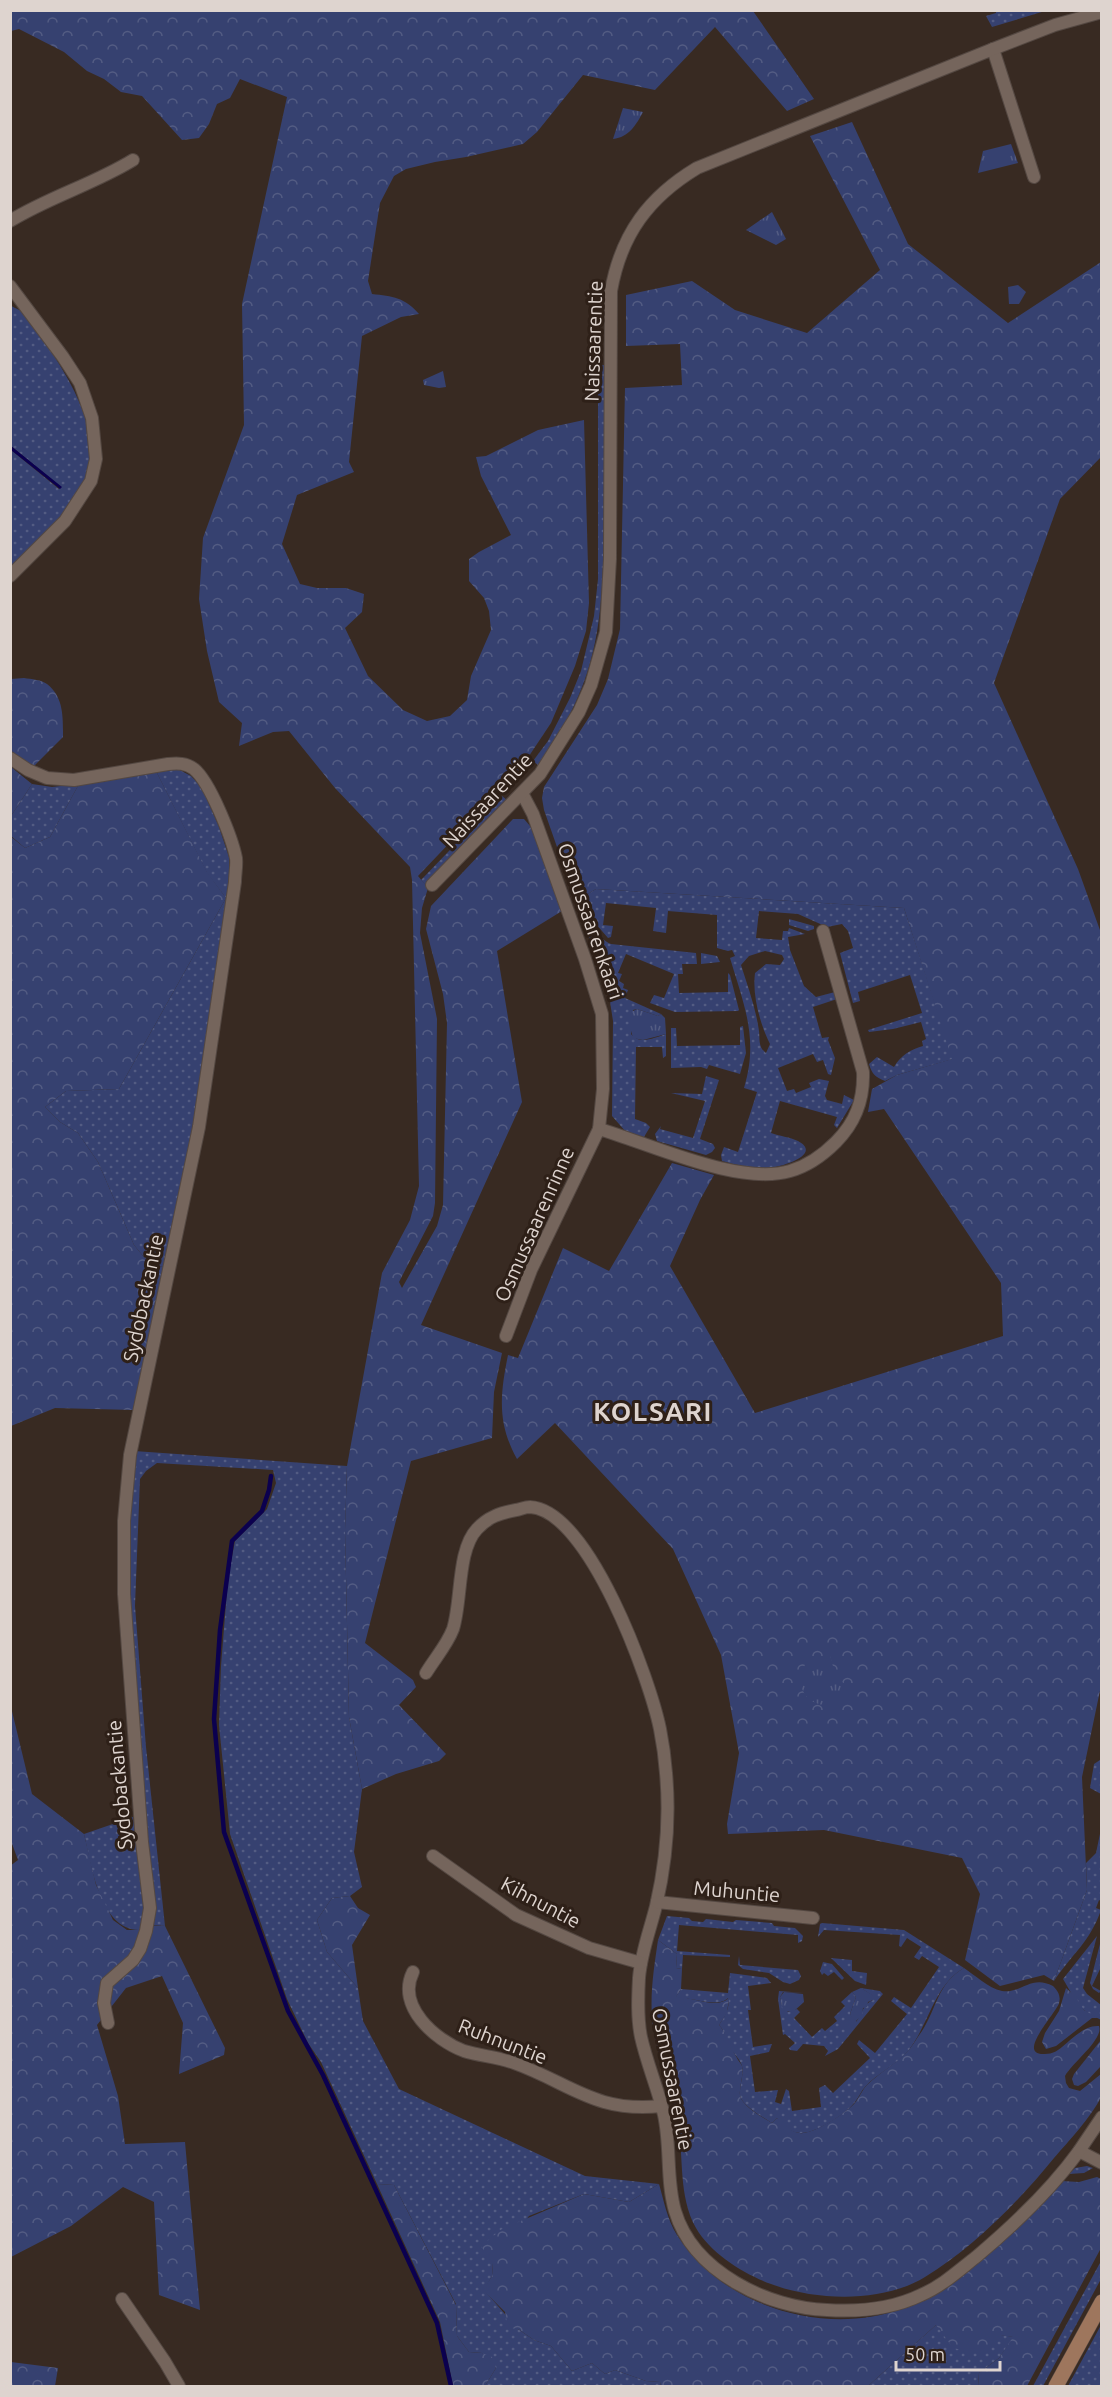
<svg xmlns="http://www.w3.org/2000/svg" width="1112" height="2397" viewBox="0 0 1112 2397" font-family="Ubuntu,sans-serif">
<defs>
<pattern id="grass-dots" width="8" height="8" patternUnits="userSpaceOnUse" patternTransform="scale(1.5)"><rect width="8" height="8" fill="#364170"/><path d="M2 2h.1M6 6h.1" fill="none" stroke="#535c83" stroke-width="1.8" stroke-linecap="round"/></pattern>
<pattern id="forest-crowns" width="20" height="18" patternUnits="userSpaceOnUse" patternTransform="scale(1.5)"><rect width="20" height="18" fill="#364170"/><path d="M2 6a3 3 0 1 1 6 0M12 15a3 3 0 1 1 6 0" fill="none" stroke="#535c83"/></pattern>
<pattern id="park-tufts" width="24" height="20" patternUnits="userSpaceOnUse" patternTransform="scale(1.5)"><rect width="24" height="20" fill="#364170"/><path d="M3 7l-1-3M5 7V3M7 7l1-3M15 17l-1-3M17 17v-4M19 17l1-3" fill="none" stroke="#535c83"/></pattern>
</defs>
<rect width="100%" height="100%" fill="#382a22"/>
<!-- grass -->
<g fill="url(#grass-dots)" fill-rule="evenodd">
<polygon points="996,11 1045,11 992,27 986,16 996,13"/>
<path d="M10,305c5,4 12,5 16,9 7,8 12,18 18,27 24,35 62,95 41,139 -16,36 -48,64 -74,92v-122l48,39 2,-2 -50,-41z"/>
<path d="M598,365h8c-1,49 -2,98 -2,146 -1,104 -2,168 -66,254l-5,-4 15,-20 22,-43 11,-27 13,-55 4,-37z"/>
<polygon points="174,767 191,776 202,788 219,827 229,857 229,883 191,1137 166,1266 152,1267 134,1245 98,1162 78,1133 60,1122 45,1107 66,1091 119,1089 226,898 207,873 155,769"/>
<polygon points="32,784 52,787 79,784 50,837 25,848 11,836 11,816"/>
<polygon points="502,796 507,800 428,888 421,880"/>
<path d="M596,889l308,19 49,151 -56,16 -12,6c-10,-4 -13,-7 -16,-17l8,-7 17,10c7,-12 16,-17 29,-21l-1,-5 4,-2 -5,-17 -28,7 -24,3 -1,-2 54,-17 -12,-38 -52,17 2,9 -7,2 -13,-50 13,-5 -5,-17 -6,-7 -15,3 -29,-13 -39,-3 -3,27 26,2 1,-9h5l1,-3 16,6 -17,3 2,13 14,36 12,11 19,-5 2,7 -24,8 9,31 7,-1 -1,3 7,18 -4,17 -3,-1 -5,-14 -6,2 -4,-8 -35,14 9,23 7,-2 2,4 15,-6 -2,-4 10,-4 10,2 -4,15 2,4 15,4 2,-9 10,5 -17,28 -3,-3 3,-8 -57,-16 -9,32c8,3 19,4 27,8 26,14 -20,27 -30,27 -16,1 -31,-3 -46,-7l-1,-6 3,-8 14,5 19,-60 -13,-4c15,-49 0,-83 -14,-130l5,-2 -3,-6 -4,1 -11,-3v-33l-49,-4 -2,22 -13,-2 3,-23 -50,-5 -3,22 10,1 -2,11 -3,1 -12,-14 -14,-6 -6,-17zM765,951l17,4 2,4 -4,6 -14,-1 -11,9c-3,22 5,51 15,71l-4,9c-8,-6 -6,-13 -7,-22 -3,-22 -11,-44 -18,-66l8,-9z"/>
<polygon points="789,919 814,926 814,929 808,931 789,925"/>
<path d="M584,922c15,5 14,17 27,22l85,9 1,11h-15l1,10h-5l1,19 49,-1v-19l2,2 9,35 -1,1 -63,1 -25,-9 4,-8 10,3 10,-24 -48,-20 -8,19 4,1 -3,7 5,3 -1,4 5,2 -3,8 36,16 -3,2 -21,-7 -4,1 -2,24c8,11 23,4 35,0v22l-3,2 -1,-11h-26l-1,72 11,4 4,4 -6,10 -18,-5 -14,-16 1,-95 -4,-26z"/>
<polygon points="701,953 717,956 720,962 701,964"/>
<polygon points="743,1026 746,1053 740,1074 709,1065 707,1069 701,1067 671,1068 671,1028 676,1028 677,1046 740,1045 740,1027"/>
<polygon points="706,1076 719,1080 700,1139 713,1144 715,1148 712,1152 706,1155 657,1141 655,1134 661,1126 660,1129 693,1138 705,1101 671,1093 702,1094"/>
<polygon points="134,1451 347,1466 345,1530 349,1717 362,1789 354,1852 362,1887 350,1896 332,1898 317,1920 327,1952 358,1988 363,2021 399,2089 585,2176 659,2184 629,2202 584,2194 529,2216 493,2263 492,2276 484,2290 518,2329 534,2340 551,2346 572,2371 592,2363 605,2374 615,2370 646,2381 660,2382 661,2386 485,2386 496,2368 482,2353 469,2352 457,2336 456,2304 394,2185 377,2184 321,2062 308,2043 287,1999 230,1834 219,1725 221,1666 228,1578 235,1541 267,1509 276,1483 273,1470 157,1463 146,1471 140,1479 135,1606 146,1747 165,1926 154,1925 126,1548"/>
<polygon points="1100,1760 1101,1761 1101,1794 1090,1788 1094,1764"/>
<path d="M133,1817l11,87v21l-5,5c-39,0 -48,-66 -55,-96z"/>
<path d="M1101,1829v72l-2,-1 -3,8 5,2c-11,32 -29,44 -47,71l33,-91 -1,-27 10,-10z"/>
<polygon points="667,1916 689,1918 692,1921 703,1922 706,1919 733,1922 736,1920 772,1923 774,1926 795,1928 803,1936 802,1941 798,1943 798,1935 679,1925 677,1951 730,1955 730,1957 683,1955 682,1969 676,1968 677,1954 658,1940"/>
<path d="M822,1923l82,7 60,38c-30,17 -35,57 -56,83 -11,14 -31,22 -43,36 -4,4 -6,10 -10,15 -9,12 -40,32 -55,31 -10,0 -17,-9 -23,-15l-5,5c-8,-5 -31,-18 -32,-28 -1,-9 4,-19 2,-29 -2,-7 -9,-13 -13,-20 -4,-8 -4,-15 -10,-21 6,-9 11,-16 9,-27 -11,11 -38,-2 -53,0l6,-9 47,4 2,-20 37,5 4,5 -23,3 3,24h-3l5,37 19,-3 -3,8 -19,4 5,36 23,-2 -3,12 6,2 5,-15 3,2 3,20 29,-4 -2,-19 6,-3 8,8 37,-35 -13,-14 2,-4 16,13 32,-39 -16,-13 3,-4 17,11 28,-41 -17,-11 -3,4 -5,-3 7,-10 -14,-9 -6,9 -2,-1 1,-11 -76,-5 -6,7 2,-13z"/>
<path d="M1097,1936l-14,52 4,6 14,11v15c-5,-3 -13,-6 -18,-11 -8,-8 -14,-20 -20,-30z"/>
<polygon points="1101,1940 1101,1967 1092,1986 1101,1991 1099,1993 1093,1989 1090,1983"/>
<polygon points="739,1956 740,1965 798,1970 801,1976 799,1980 790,1984 783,1982 769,1973 743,1969 738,1965"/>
<polygon points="831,1958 852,1960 852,1971 867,1973 866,1985 855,1981"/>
<polygon points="823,1962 832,1964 844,1978 842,1980 834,1972 828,1976 824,1973 822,1975 820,1971"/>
<path d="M861,1988l19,3 3,3 -45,55 -13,7 3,-5 -4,-5 -21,-2 -6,7 -7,-1 -1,-2 6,-5 -10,-9 -2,1 -5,-36 1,-8 25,2 -21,-1 -3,5 2,8 6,7 9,-3 3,3 -6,6 18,19 10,-9 3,3 12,-10 -3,-4 11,-11 -4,-4 11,-10 4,5 -6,17 6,8c6,-8 7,-18 17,-22v-4z"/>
<polygon points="1087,2166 1093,2168 1084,2173 1069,2174 1075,2168"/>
<polygon points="1101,2261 1101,2279 1043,2386 1033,2386"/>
<polygon points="936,2325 1014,2337 999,2358 979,2373 978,2386 868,2386"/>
<polygon points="1101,2325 1101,2386 1068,2386"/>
</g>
<!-- forest -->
<g fill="url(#forest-crowns)">
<path d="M11,10l742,1 61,88 -27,12 -72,-84 -60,63 -72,-15 -46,57 -14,12 -57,13 -31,5 -29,7 -12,7 -14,27 -12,78 4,13c20,2 34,4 47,20l-18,3 -39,19 -13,126 5,10 -57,23 -15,49 18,40 17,4h29l18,6 -2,18 -17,16 23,48 35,34 24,11 23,-5 17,-16 4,-24 20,-46 -2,-19 -5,-13 -15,-17v-22l10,-7 32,-17 -30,-59 -5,-19 10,-1 52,-26 46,-10 5,183 -3,28 -11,35 -24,57 -30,45 -103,108 10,12 -6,20 -2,25 17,86 -2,184 -2,13 -34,66 3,6 35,-62 6,-21 4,-182 -4,-29 -17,-65 5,-23 82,-87h11l7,8 31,84 -65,40 25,151 -101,223 81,28 -8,39 -2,46 -81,23 -46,182 48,37 3,7 -17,18 47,49 -7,7 -43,13 -34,15 -13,-72 -4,-187 2,-64 35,-193 28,-53 9,-34 -7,-306 -2,-13 -75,-79 -46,-57 -16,1 -34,14 3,-23 -23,-21 -12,-51 -8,-52 4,-61 41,-113 -2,-121 45,-207 -47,-18 -10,19 -13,6 -8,20 -10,14 -17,2 -40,-44 -21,-4 -17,-13 -17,-8 -23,-19 -45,-23 -8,2z"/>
<path d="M852,122l56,122 100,79 93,-61v195l-41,42 -66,184 84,186 23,64 1,748 -20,96 5,113 -33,91 -10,-6 -44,11 -35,-26 15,-66 -18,-36 -138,-28 -96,4 -1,-10 12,-71 -18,-98 -48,-106 -118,-126 -38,36c-20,-36 -17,-64 -9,-104l10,3 45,-110 46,23 63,-108 42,12 -14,25 -30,66 85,147 248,-77 -2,-53 -117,-174 -16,3 4,-23 25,-14 55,-16 -48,-151 -308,-19 -20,12 -32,-91 -2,-12 2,-11 53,-82 11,-26 12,-50 5,-241 57,-3 -2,-41 -54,2v-51l66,-14 43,29 72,23 73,-63 -70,-134z"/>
<path d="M24,678c7,1 18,2 23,6 17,13 16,34 16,53l-32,32 -20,-15v-75z"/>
<polygon points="11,767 32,784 11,816"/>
<polygon points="155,769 207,872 226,898 119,1089 66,1091 45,1107 60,1122 78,1133 98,1162 134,1245 152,1267 166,1266 133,1410 55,1408 11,1426 10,836 25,848 50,837 79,784"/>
<polygon points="10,1703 32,1794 84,1834 96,1885 113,1920 127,1930 139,1930 144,1925 165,1926 225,2048 224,2055 179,2074 183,2023 162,1976 126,1988 97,2025 118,2096 125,2144 185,2142 200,2310 159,2295 154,2202 123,2187 71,2226 11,2257 10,1866 18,1860 11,1841"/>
<polygon points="350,1896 358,1908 370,1915 352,1945 358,1988 327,1952 317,1920 332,1898"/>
<path d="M658,1940l19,14 -1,14 6,1 -1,20 -5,8c16,-1 40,13 53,1l-2,15 -8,12c8,9 11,22 18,33 1,3 4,5 5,8 2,10 -3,20 -2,29 1,10 23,23 32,28l5,-5c8,4 11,13 22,15 14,2 45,-19 55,-29 5,-6 8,-14 13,-19 12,-12 27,-20 39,-32 6,-6 11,-15 16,-22 15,-23 15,-47 42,-63 11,7 24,20 38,23 19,3 29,-17 51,-5 5,5 8,10 6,17 -1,8 -45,53 -14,51 8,0 12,-3 17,-7 11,-9 23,-22 37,-21 5,13 -27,37 -34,50l1,7 3,5 11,3 21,-17c1,7 2,17 0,23 -9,19 -33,45 -47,61 -34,42 -82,91 -129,119 -42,26 -109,24 -154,7 -27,-10 -60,-30 -75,-56 -18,-32 -12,-71 -18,-106 -6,-33 -20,-63 -25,-96 -4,-29 1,-58 5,-86z"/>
<polygon points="1066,1988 1075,1996 1084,2010 1098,2018 1092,2018 1056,2046 1046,2049 1042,2042 1045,2033 1059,2011"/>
<polygon points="1101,2040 1101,2066 1086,2082 1078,2086 1074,2085 1072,2079 1074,2074"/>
<path d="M1097,2177l4,2v69l-74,138h-49l1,-13 20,-15 14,-21 -15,-2 -18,19 -27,-6 -17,-23 -68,61h-207l-1,-4 -14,-1 -31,-11 -10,4 -13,-11 -20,8 -21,-25 -17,-6 -16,-11 -10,-1 -3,-16 -22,-22 9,-14 1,-13 -12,-17 21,-17 82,-35 45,8 30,-18c5,17 8,35 18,51 44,71 149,103 226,73 13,-5 26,-17 38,-25 21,-14 45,-27 64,-44 21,-17 39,-37 57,-58l17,1z"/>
<polygon points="377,2184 394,2185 456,2305 457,2336 469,2352 482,2353 492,2357 496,2368 485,2386 453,2386 440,2322"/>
<polygon points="11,2362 58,2368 55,2386 11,2386"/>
</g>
<!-- park -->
<g fill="url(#park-tufts)">
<path d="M623,108l20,4c-7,13 -14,25 -30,27z"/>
<polygon points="1011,144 1018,163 978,173 983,151"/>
<polygon points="772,212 786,239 776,245 746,230"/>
<polygon points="1018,285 1026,292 1019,304 1009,304 1008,287"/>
<polygon points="443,371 446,387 439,388 424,385 423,380"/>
<polygon points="637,1009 658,1016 661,1014 665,1018 666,1034 643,1040 633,1038 630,1027 631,1012"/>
<path d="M830,1656l5,17 17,21c-28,26 -65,2 -46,-31l15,-6z"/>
<polygon points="861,1988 874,1996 873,2000 868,2002 867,2007 863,2008 862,2015 856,2021 858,2024 851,2031 845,2025 852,2018 850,2014 856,1997 852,1992"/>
<polygon points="784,1992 803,1994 804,2002 793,2012 783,2011 780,1997"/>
</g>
<!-- water -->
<polygon fill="#0b004f" points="11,446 62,487 60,489 11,450"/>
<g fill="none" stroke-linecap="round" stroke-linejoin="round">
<!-- stream -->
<polyline stroke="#0b004f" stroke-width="4.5" points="271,1476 269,1490 262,1511 232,1541 220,1630 214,1719 224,1832 288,2011 323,2075 437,2323 451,2386"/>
<defs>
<g id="street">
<polyline points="993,49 1034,177"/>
<path d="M10,221c39,-24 84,-37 123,-61"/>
<polyline points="10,286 63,357 80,383 92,418 96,459 91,481 65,521 10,576"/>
<path d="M10,758l18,12 19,8 27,2 94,-16c10,-1 18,-1 26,5 16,13 38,69 42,89 1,7 -1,16 -1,24l-36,245 -69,328 -6,66v73l18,248 8,66 -4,23 -6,18 -7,11 -26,23 -3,20 4,20"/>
<path d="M522,793l11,21 52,145 17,55 1,75 -4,40c52,15 139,57 191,42 18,-5 33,-16 46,-29 20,-20 28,-42 27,-70l-40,-141"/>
<path d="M432,885l108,-111 39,-62 12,-27 15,-53 4,-73 1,-268c10,-57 38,-94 86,-123l296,-119 62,-24 47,-13"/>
<polyline points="506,1336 531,1270 599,1129"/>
<path d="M426,1673c9,-15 21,-28 27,-44 9,-28 4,-79 24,-100 11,-12 23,-16 39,-19 5,-1 9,-3 14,-3 59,3 120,173 130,222 3,15 5,30 6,44 4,44 0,90 -10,133 -6,24 -15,47 -17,72 -1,19 -2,40 2,59 6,27 17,52 23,78 7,32 2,65 11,96 18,61 93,97 152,99 32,2 65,-1 94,-15 21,-9 37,-24 55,-38 38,-32 74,-66 103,-106l23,12"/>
<polyline points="433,1856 516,1915 589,1948 641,1963"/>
<polyline points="657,1902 813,1918"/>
<path d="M413,1972c-17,34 22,68 51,79 16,5 34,6 50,12 56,20 81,50 147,43"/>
<polyline points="1079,2151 1102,2117"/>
<polyline points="122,2299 165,2362 179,2386"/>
</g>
<polyline id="secondary" points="1056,2386 1102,2302"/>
</defs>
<!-- street casing -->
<use href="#street" stroke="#544842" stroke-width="14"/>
<!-- secondary casing -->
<use href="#secondary" stroke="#544842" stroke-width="16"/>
<!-- street -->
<use href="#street" stroke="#75655c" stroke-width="12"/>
<!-- secondary -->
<use href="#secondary" stroke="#9e765d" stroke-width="15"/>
</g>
<g text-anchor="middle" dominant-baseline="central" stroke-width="6" stroke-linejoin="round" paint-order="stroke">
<!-- street labels -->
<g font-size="20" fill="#ded4cf" stroke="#2e2018">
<text transform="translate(593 341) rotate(-88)">Naissaarentie</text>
<text transform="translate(487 800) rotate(-47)">Naissaarentie</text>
<text transform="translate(591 921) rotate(71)">Osmussaarenkaari</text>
<text transform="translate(534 1224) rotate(-66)">Osmussaarenrinne</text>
<text transform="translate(143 1298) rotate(-78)">Sydobackantie</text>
<text transform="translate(119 1785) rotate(-95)">Sydobackantie</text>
<text transform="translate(737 1891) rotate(5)">Muhuntie</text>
<text transform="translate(541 1902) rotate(28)">Kihnuntie</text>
<text transform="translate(503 2041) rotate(21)">Ruhnuntie</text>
<text transform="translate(673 2079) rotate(79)">Osmussaarentie</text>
</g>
<!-- district labels -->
<g font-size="26" font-weight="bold" letter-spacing="1.5" fill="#ded4cf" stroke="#2e2018">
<text x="653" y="1411">KOLSARI</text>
</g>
</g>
<!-- border -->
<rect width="1112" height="2397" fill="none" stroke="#ded4cf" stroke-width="24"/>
<!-- scale -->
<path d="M896 2361v9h104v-9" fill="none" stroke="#ded4cf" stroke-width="3"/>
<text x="905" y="2361" font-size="18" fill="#ded4cf" stroke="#2e2018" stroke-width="4.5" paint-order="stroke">50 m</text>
</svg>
